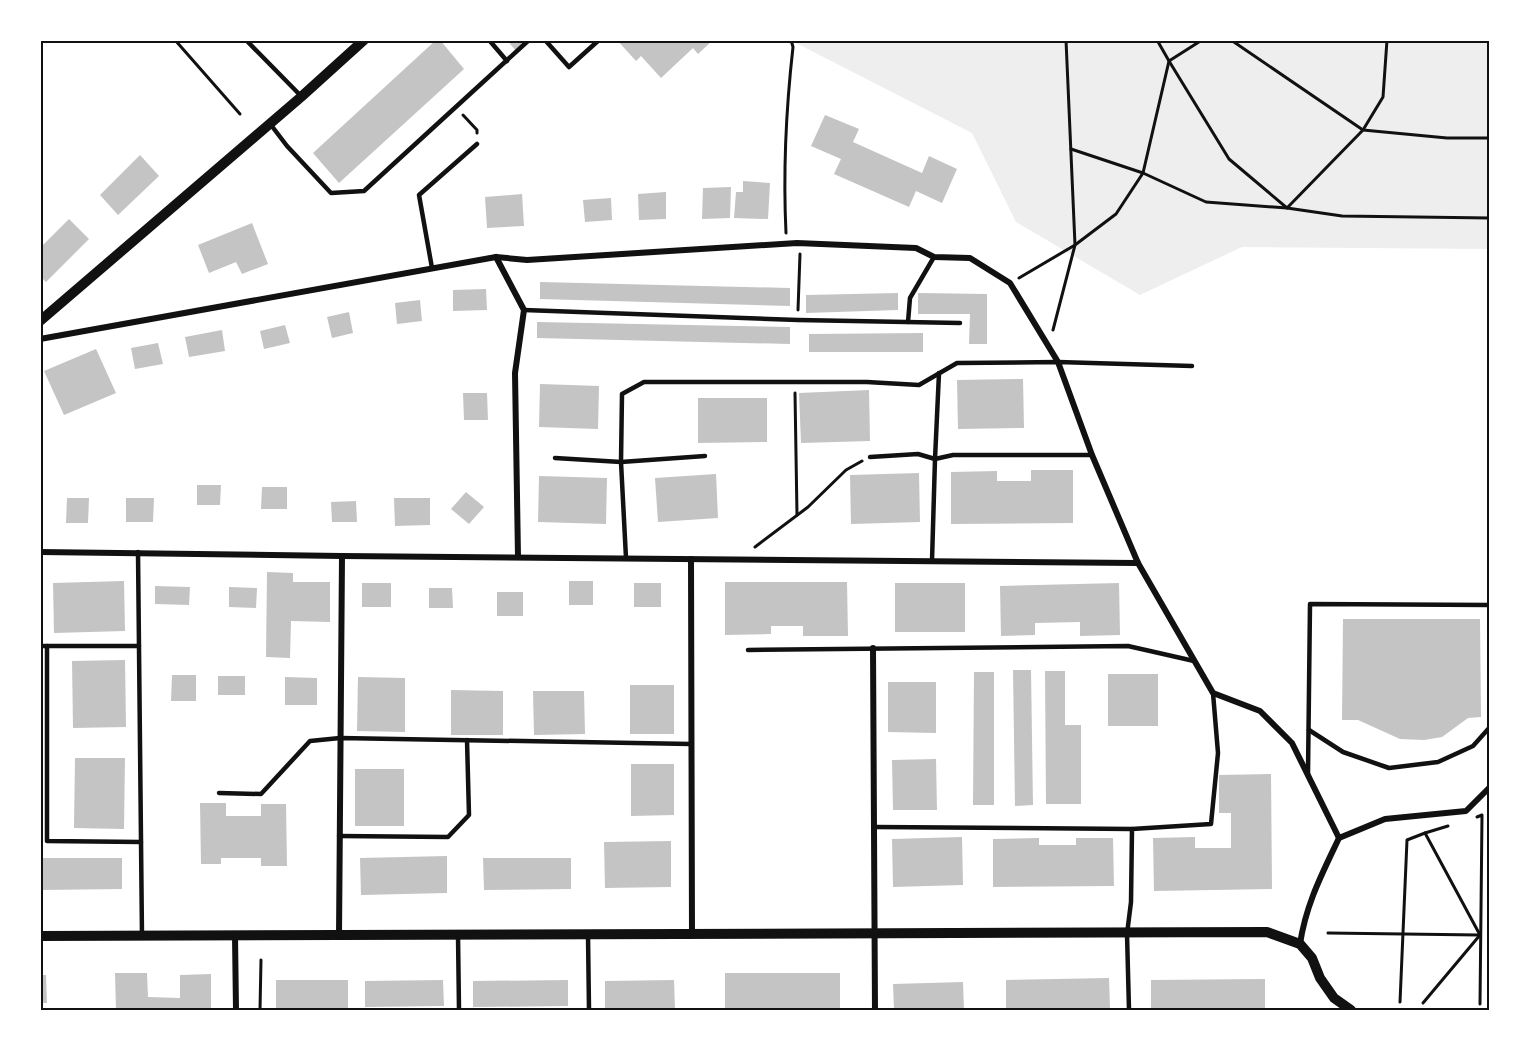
<svg xmlns="http://www.w3.org/2000/svg" width="1530" height="1051" viewBox="0 0 1530 1051" font-family="'Source Sans 3',sans-serif">
<rect width="100%" height="100%" fill="#fff"/>
<!-- green -->
<polygon fill="#eee" points="796,40 1489,41 1489,249 1242,247 1140,295 1016,222 972,133 796,43"/>
<!-- building -->
<g fill="#c4c4c4">
<polygon points="436,40 440,40 464,69 339,183 313,153"/>
<polygon points="507,40 528,40 516,51"/>
<polygon points="617,40 713,40 698,54 693,48 661,78 641,56 636,61"/>
<polygon points="825,115 859,129 853,142 922,173 929,156 957,169 942,203 916,191 909,207 834,174 841,159 811,146"/>
<polygon points="140,155 159,176 118,215 100,195"/>
<polygon points="743,181 770,183 768,219 734,218 736,192 743,192"/>
<polygon points="731,187 730,218 702,219 703,188"/>
<polygon points="666,192 666,219 639,220 638,194"/>
<polygon points="522,194 524,226 487,228 485,197"/>
<polygon points="611,198 612,220 585,222 583,200"/>
<polygon points="69,219 89,239 46,282 40,276 40,248"/>
<polygon points="252,223 268,264 242,274 236,262 209,273 198,245"/>
<polygon points="540,282 790,288 790,306 540,299"/>
<polygon points="486,289 487,310 453,311 453,290"/>
<polygon points="898,293 898,310 806,313 806,295"/>
<polygon points="918,293 987,294 987,344 969,344 970,314 918,314"/>
<polygon points="420,300 422,321 397,324 395,303"/>
<polygon points="349,312 353,333 332,338 327,317"/>
<polygon points="537,322 790,327 790,344 537,338"/>
<polygon points="285,325 290,343 264,349 260,331"/>
<polygon points="222,330 225,351 189,357 185,337"/>
<polygon points="923,333 923,352 809,352 809,334"/>
<polygon points="158,343 163,364 135,369 131,348"/>
<polygon points="96,349 116,393 64,415 44,371"/>
<polygon points="1023,379 1024,428 958,429 957,380"/>
<polygon points="540,384 599,386 598,429 539,427"/>
<polygon points="869,390 870,441 801,443 799,393"/>
<polygon points="463,393 487,393 488,420 464,420"/>
<polygon points="698,398 767,398 767,442 698,443"/>
<polygon points="1031,470 1073,470 1073,523 951,524 951,472 997,471 997,481 1031,481"/>
<polygon points="919,473 920,522 851,524 850,475"/>
<polygon points="716,474 718,518 658,522 655,478"/>
<polygon points="539,476 607,478 606,524 538,522"/>
<polygon points="197,485 221,485 220,505 197,505"/>
<polygon points="262,487 287,487 287,509 261,509"/>
<polygon points="466,492 484,507 469,524 451,509"/>
<polygon points="67,498 89,498 88,523 66,523"/>
<polygon points="126,498 154,498 153,522 126,522"/>
<polygon points="394,498 430,498 430,525 395,526"/>
<polygon points="356,501 357,522 332,522 331,502"/>
<polygon points="267,572 293,573 293,582 330,582 330,622 291,621 290,658 266,657"/>
<polygon points="124,581 125,631 54,633 53,583"/>
<rect x="569" y="581" width="24" height="24"/>
<polygon points="725,582 847,582 848,636 803,636 803,626 771,626 771,634 725,635"/>
<rect x="362" y="583" width="29" height="24"/>
<rect x="634" y="583" width="27" height="24"/>
<rect x="895" y="583" width="70" height="49"/>
<polygon points="1119,583 1120,635 1080,636 1080,622 1035,623 1035,635 1001,636 1000,586"/>
<polygon points="155,586 190,587 189,605 155,604"/>
<polygon points="229,587 257,588 256,608 229,607"/>
<polygon points="429,588 452,588 453,608 429,608"/>
<rect x="497" y="592" width="26" height="24"/>
<polygon points="1343,619 1480,619 1481,717 1468,718 1442,737 1424,740 1400,739 1358,720 1342,720"/>
<polygon points="125,660 126,727 73,728 72,661"/>
<polygon points="1013,670 1031,670 1033,805 1015,806"/>
<polygon points="1045,671 1065,671 1065,725 1081,725 1081,804 1046,804"/>
<polygon points="974,672 994,672 994,805 973,805"/>
<rect x="1108" y="674" width="50" height="52"/>
<polygon points="172,675 196,675 196,701 171,701"/>
<rect x="218" y="676" width="27" height="19"/>
<polygon points="285,677 317,678 317,705 285,705"/>
<polygon points="358,677 405,678 405,732 357,731"/>
<polygon points="888,682 936,682 936,733 888,732"/>
<rect x="630" y="685" width="44" height="49"/>
<polygon points="451,690 503,691 503,735 451,735"/>
<polygon points="533,691 584,691 585,734 534,735"/>
<polygon points="75,758 125,758 124,829 74,828"/>
<polygon points="936,759 937,810 893,810 892,760"/>
<polygon points="631,764 674,764 674,815 631,816"/>
<rect x="355" y="769" width="49" height="57"/>
<polygon points="1271,774 1272,889 1154,891 1153,838 1195,837 1195,848 1231,848 1231,813 1219,813 1219,775"/>
<polygon points="200,803 226,803 226,816 261,816 261,804 286,804 287,866 261,866 261,858 221,858 221,864 201,864"/>
<polygon points="962,837 963,885 893,887 892,839"/>
<polygon points="1039,838 1039,845 1076,845 1076,838 1113,838 1114,886 993,887 993,839"/>
<polygon points="671,841 671,887 605,888 604,842"/>
<polygon points="447,856 447,893 361,895 360,858"/>
<polygon points="40,858 122,858 122,889 40,890"/>
<polygon points="483,858 571,858 571,889 484,890"/>
<polygon points="115,973 147,973 148,997 180,998 180,975 211,974 211,1010 116,1010"/>
<rect x="725" y="973" width="115" height="37"/>
<polygon points="40,975 46,975 47,1003 40,1003"/>
<polygon points="1109,978 1110,1010 1006,1010 1006,980"/>
<polygon points="1265,979 1265,1010 1151,1010 1151,980"/>
<rect x="276" y="980" width="72" height="30"/>
<polygon points="443,980 444,1006 365,1007 365,981"/>
<polygon points="568,980 568,1006 473,1007 473,981"/>
<polygon points="674,980 675,1010 605,1010 605,981"/>
<polygon points="963,982 964,1010 894,1010 893,984"/>
</g>
<g fill="none" stroke-linecap="round" stroke-linejoin="round">
<!-- path -->
<g stroke="#111" stroke-width="3">
<polyline points="175,40 240,114"/>
<polyline points="1202,40 1169,61 1229,159 1287,208 1363,130 1383,97 1387,40"/>
<polyline points="1231,40 1363,130 1447,138 1490,138"/>
<polyline points="463,115 477,130 477,133"/>
<polyline points="1071,149 1143,173 1206,202 1287,208 1342,216 1490,218"/>
<path d="M786,233c-3,-63 0,-124 7,-186l-2,-7"/>
<polyline points="1019,278 1075,245 1066,40"/>
<polyline points="798,310 800,254"/>
<polyline points="1053,330 1075,245 1116,214 1143,173 1169,61 1157,40"/>
<polyline points="795,393 797,515"/>
<polyline points="755,547 808,507 846,470 862,461"/>
<polyline points="1477,817 1482,815 1480,1004"/>
<polyline points="1425,833 1448,826"/>
<polyline points="1328,933 1479,935"/>
<polyline points="1400,1002 1407,840 1425,833 1480,935 1423,1003"/>
<polyline points="260,1010 261,960"/>
</g>
<!-- service -->
<g stroke="#111" stroke-width="4.5">
<polyline points="246,40 301,96"/>
<polyline points="489,40 507,61"/>
<polyline points="545,40 569,67 599,40"/>
<polyline points="271,125 287,146 331,193 364,191 529,40"/>
<polyline points="432,268 419,195 477,144"/>
<polyline points="524,310 798,320 960,323"/>
<polyline points="908,322 910,298 934,257"/>
<polyline points="870,457 918,454 935,459 939,373"/>
<polyline points="555,458 621,462 705,456"/>
<polyline points="138,552 142,936"/>
<polyline points="626,558 621,462 622,394 644,382 867,382 919,385 957,363 1058,362 1192,366"/>
<polyline points="932,561 935,459 953,455 1092,455"/>
<polyline points="40,646 139,646"/>
<polyline points="47,646 47,841 141,842"/>
<polyline points="748,650 1128,646 1194,661"/>
<polyline points="1309,730 1343,752 1389,768 1438,762 1473,746 1490,727"/>
<polyline points="1308,774 1310,604 1490,605"/>
<polyline points="219,793 261,794 310,741 340,738 691,744"/>
<polyline points="875,827 1132,829"/>
<polyline points="339,836 448,837 469,815 467,740"/>
<polyline points="458,935 459,1010"/>
<polyline points="588,935 589,1010"/>
<polyline points="1129,1010 1127,934 1131,902 1132,829 1211,824 1218,753 1213,693"/>
</g>
<!-- minor -->
<g stroke="#111" stroke-width="6">
<polyline points="496,257 524,310 515,373 518,557"/>
<polyline points="40,339 496,257 527,260 797,243 916,248 934,257 970,258 1010,283 1058,362 1092,455 1138,563 1213,693 1260,711 1292,743 1339,838"/>
<polyline points="40,552 342,556 1138,563"/>
<polyline points="691,559 692,935"/>
<polyline points="873,648 875,1010"/>
<polyline points="1339,838 1385,819 1466,811 1490,787"/>
<polyline points="235,936 236,1010"/>
<polyline points="339,936 342,556"/>
<path d="M1300,944c6,-40 22,-70 39,-106"/>
</g>
<!-- tertiary -->
<g stroke="#111" stroke-width="10">
<polyline points="40,321 301,97 364,40"/>
<polyline points="40,936 1267,932 1300,944 1312,958 1320,978 1334,998 1351,1010"/>
</g>
</g>
<!-- border -->
<rect width="1530" height="1051" fill="none" stroke="#ffffff" stroke-width="84"/>
<rect x="42" y="42" width="1446" height="967" fill="none" stroke="#111" stroke-width="2"/>
</svg>
